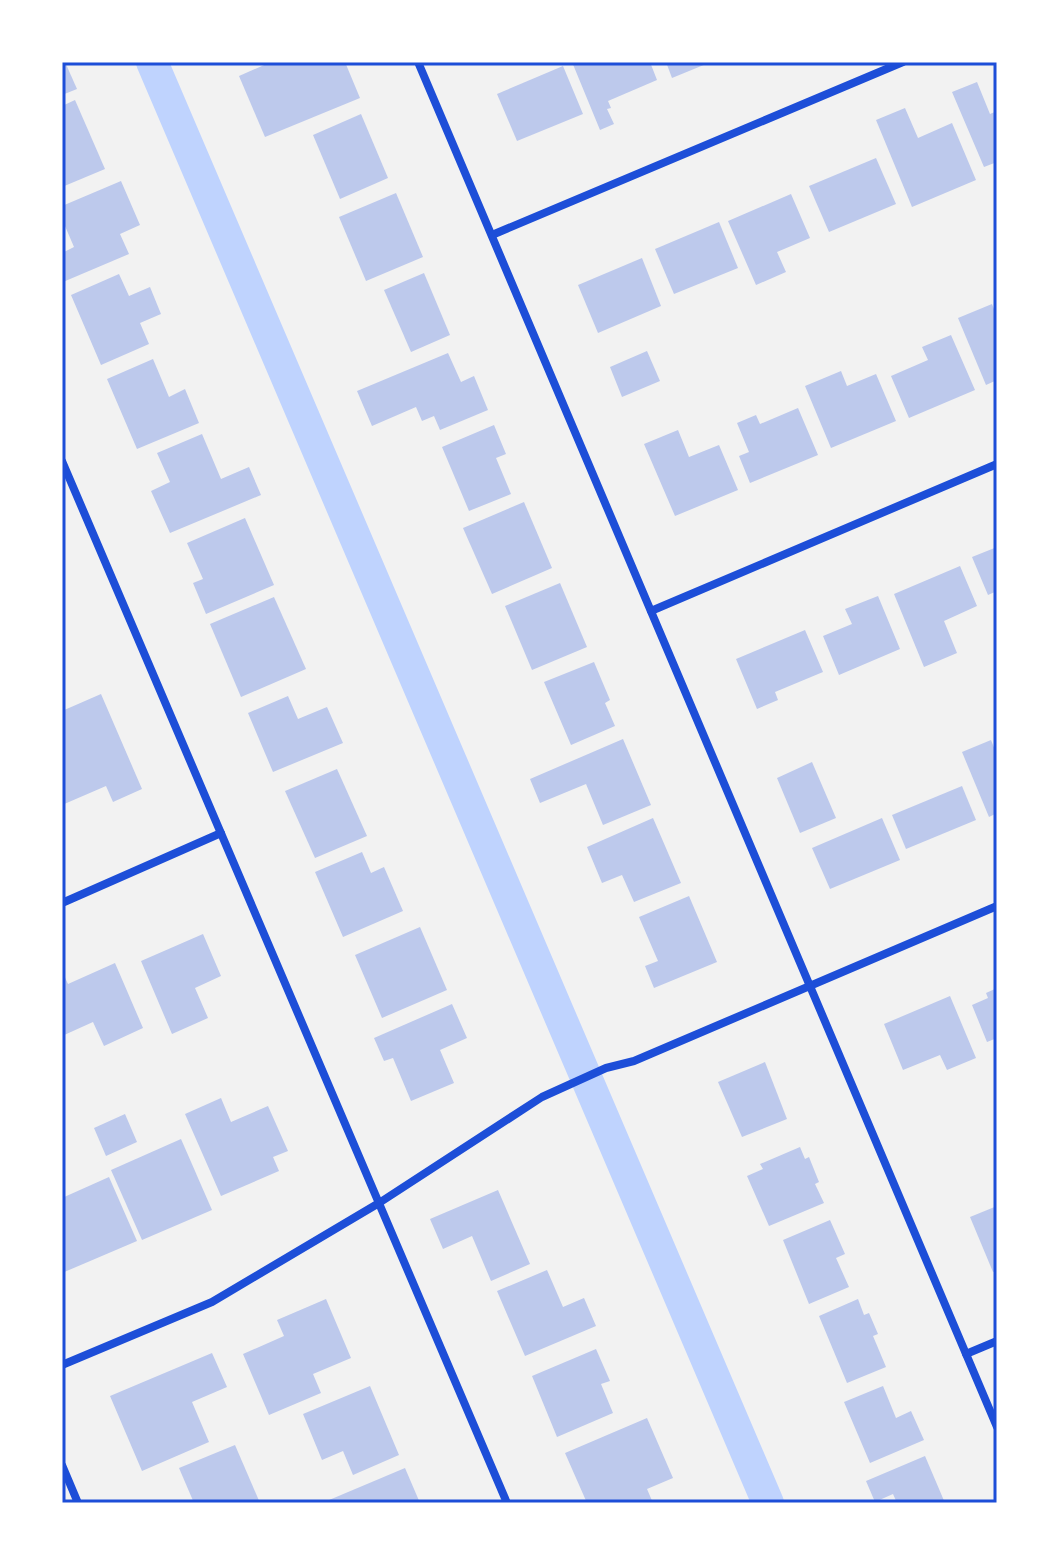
<svg xmlns="http://www.w3.org/2000/svg" width="1059" height="1565" viewBox="0 0 1059 1565" font-family="Lato,sans-serif">
<rect width="100%" height="100%" fill="#f2f2f2"/>
<g fill="none" stroke-linecap="round" stroke-linejoin="round">
<!-- canal -->
<polyline stroke="#bfd3fe" stroke-width="32" points="152,62 768,1503"/>
</g>
<!-- building -->
<g fill="#bdc9ec">
<polygon points="62,62 65,62 77,89 62,95"/>
<polygon points="271,62 345,62 360,98 265,137 239,76"/>
<polygon points="572,62 650,62 657,80 608,101 611,108 607,109 614,124 600,130"/>
<polygon points="666,62 711,62 672,78"/>
<polygon points="563,66 583,114 517,141 497,94"/>
<polygon points="977,82 990,114 997,111 997,162 984,167 952,92"/>
<polygon points="75,100 105,169 62,187 62,106"/>
<polygon points="905,108 918,138 952,123 976,180 912,207 876,120"/>
<polygon points="361,114 388,178 340,199 313,135"/>
<polygon points="876,158 896,204 829,232 809,186"/>
<polygon points="121,181 140,225 120,234 129,254 63,282 62,253 74,247 62,219 62,206"/>
<polygon points="396,193 423,257 366,281 339,217"/>
<polygon points="791,194 810,238 777,252 786,272 756,285 728,221"/>
<polygon points="719,222 738,268 674,294 655,249"/>
<polygon points="642,258 661,306 598,333 578,285"/>
<polygon points="424,273 450,335 411,352 384,290"/>
<polygon points="119,274 129,296 150,287 161,314 140,323 149,344 101,365 71,295"/>
<polygon points="992,304 997,317 997,380 986,385 958,318"/>
<polygon points="951,335 975,390 909,418 891,376 928,360 922,347"/>
<polygon points="647,351 660,381 622,397 610,367"/>
<polygon points="448,353 461,382 474,376 488,410 440,430 434,416 422,421 416,407 372,426 357,391"/>
<polygon points="153,359 169,397 185,389 199,423 137,449 107,379"/>
<polygon points="841,371 847,386 876,374 896,421 831,448 805,386"/>
<polygon points="798,408 818,455 750,483 739,456 749,452 737,423 756,415 760,424"/>
<polygon points="494,425 506,454 496,458 511,494 469,511 442,447"/>
<polygon points="678,430 689,457 719,445 738,490 675,516 644,444"/>
<polygon points="202,434 221,479 249,467 261,495 170,533 151,491 170,482 157,453"/>
<polygon points="524,502 552,568 492,594 463,528"/>
<polygon points="245,518 274,585 206,614 193,583 203,579 187,543"/>
<polygon points="997,547 997,591 988,595 972,557"/>
<polygon points="960,566 977,606 944,621 957,653 924,667 894,594"/>
<polygon points="560,583 587,647 532,670 505,606"/>
<polygon points="878,596 900,649 839,675 823,636 852,624 845,609"/>
<polygon points="274,597 306,669 241,697 210,624"/>
<polygon points="805,630 823,672 775,692 778,700 757,709 736,659"/>
<polygon points="594,662 610,700 605,703 615,726 571,745 544,682"/>
<polygon points="101,694 142,789 113,802 106,786 62,805 62,711"/>
<polygon points="288,696 298,719 327,707 343,743 273,772 248,713"/>
<polygon points="623,739 651,805 603,825 586,784 540,803 530,779"/>
<polygon points="991,740 997,755 997,813 989,817 962,752"/>
<polygon points="812,762 836,818 800,833 777,778"/>
<polygon points="337,769 367,836 315,858 285,791"/>
<polygon points="962,786 976,820 906,849 892,815"/>
<polygon points="653,818 681,883 634,902 622,875 602,883 587,847"/>
<polygon points="882,818 900,860 830,889 812,848"/>
<polygon points="362,852 371,873 384,867 403,911 343,937 315,872"/>
<polygon points="689,896 717,962 654,988 645,966 658,961 639,917"/>
<polygon points="420,927 447,990 382,1018 355,955"/>
<polygon points="203,934 221,976 195,988 208,1018 172,1034 141,961"/>
<polygon points="115,963 143,1028 104,1046 93,1022 62,1036 62,971 68,984"/>
<polygon points="997,988 997,1038 987,1042 972,1005 988,998 986,993"/>
<polygon points="950,996 976,1058 947,1070 940,1055 903,1070 884,1024"/>
<polygon points="452,1004 467,1038 440,1050 454,1083 411,1101 393,1058 384,1061 374,1038"/>
<polygon points="765,1062 787,1119 742,1137 718,1082"/>
<polygon points="221,1098 231,1122 268,1106 288,1151 273,1157 279,1171 221,1196 185,1114"/>
<polygon points="125,1114 137,1142 106,1156 94,1128"/>
<polygon points="181,1139 212,1210 142,1240 111,1170"/>
<polygon points="800,1147 805,1159 809,1157 819,1182 815,1184 824,1203 769,1226 747,1176 763,1169 760,1164"/>
<polygon points="109,1177 137,1241 62,1273 62,1198"/>
<polygon points="498,1190 530,1264 491,1281 472,1236 443,1249 430,1219"/>
<polygon points="997,1206 997,1271 993,1272 970,1217"/>
<polygon points="830,1220 845,1254 836,1258 849,1287 809,1304 783,1240"/>
<polygon points="547,1270 563,1307 584,1298 596,1326 525,1356 497,1291"/>
<polygon points="326,1299 351,1358 313,1374 321,1393 269,1415 243,1354 284,1336 277,1320"/>
<polygon points="858,1299 864,1315 869,1313 878,1334 873,1336 886,1367 847,1383 819,1316"/>
<polygon points="596,1349 610,1381 601,1384 613,1413 557,1437 532,1376"/>
<polygon points="212,1353 227,1387 192,1402 209,1442 142,1471 110,1396"/>
<polygon points="370,1386 399,1455 353,1475 343,1451 322,1460 303,1414"/>
<polygon points="883,1386 896,1418 911,1411 924,1440 870,1463 844,1402"/>
<polygon points="647,1418 673,1478 647,1489 653,1503 587,1503 565,1453"/>
<polygon points="235,1445 260,1503 194,1503 179,1468"/>
<polygon points="925,1456 945,1503 897,1503 893,1494 875,1502 866,1481"/>
<polygon points="405,1468 420,1503 322,1503"/>
</g>
<g fill="none" stroke-linecap="round" stroke-linejoin="round">
<!-- minor -->
<g stroke="#1d4ed8" stroke-width="8">
<polyline points="418,62 997,1427"/>
<polyline points="492,235 903,62"/>
<polyline points="62,461 507,1503"/>
<polyline points="651,611 997,464"/>
<polyline points="62,903 221,833"/>
<polyline points="966,1354 997,1341"/>
<polyline points="62,1365 212,1302 379,1203 542,1097 606,1068 634,1061 997,906"/>
<polyline points="62,1465 78,1503"/>
</g>
</g>
<!-- border -->
<rect width="1059" height="1565" fill="none" stroke="#ffffff" stroke-width="128"/>
<rect x="64" y="64" width="931" height="1437" fill="none" stroke="#1d4ed8" stroke-width="3"/>
</svg>
